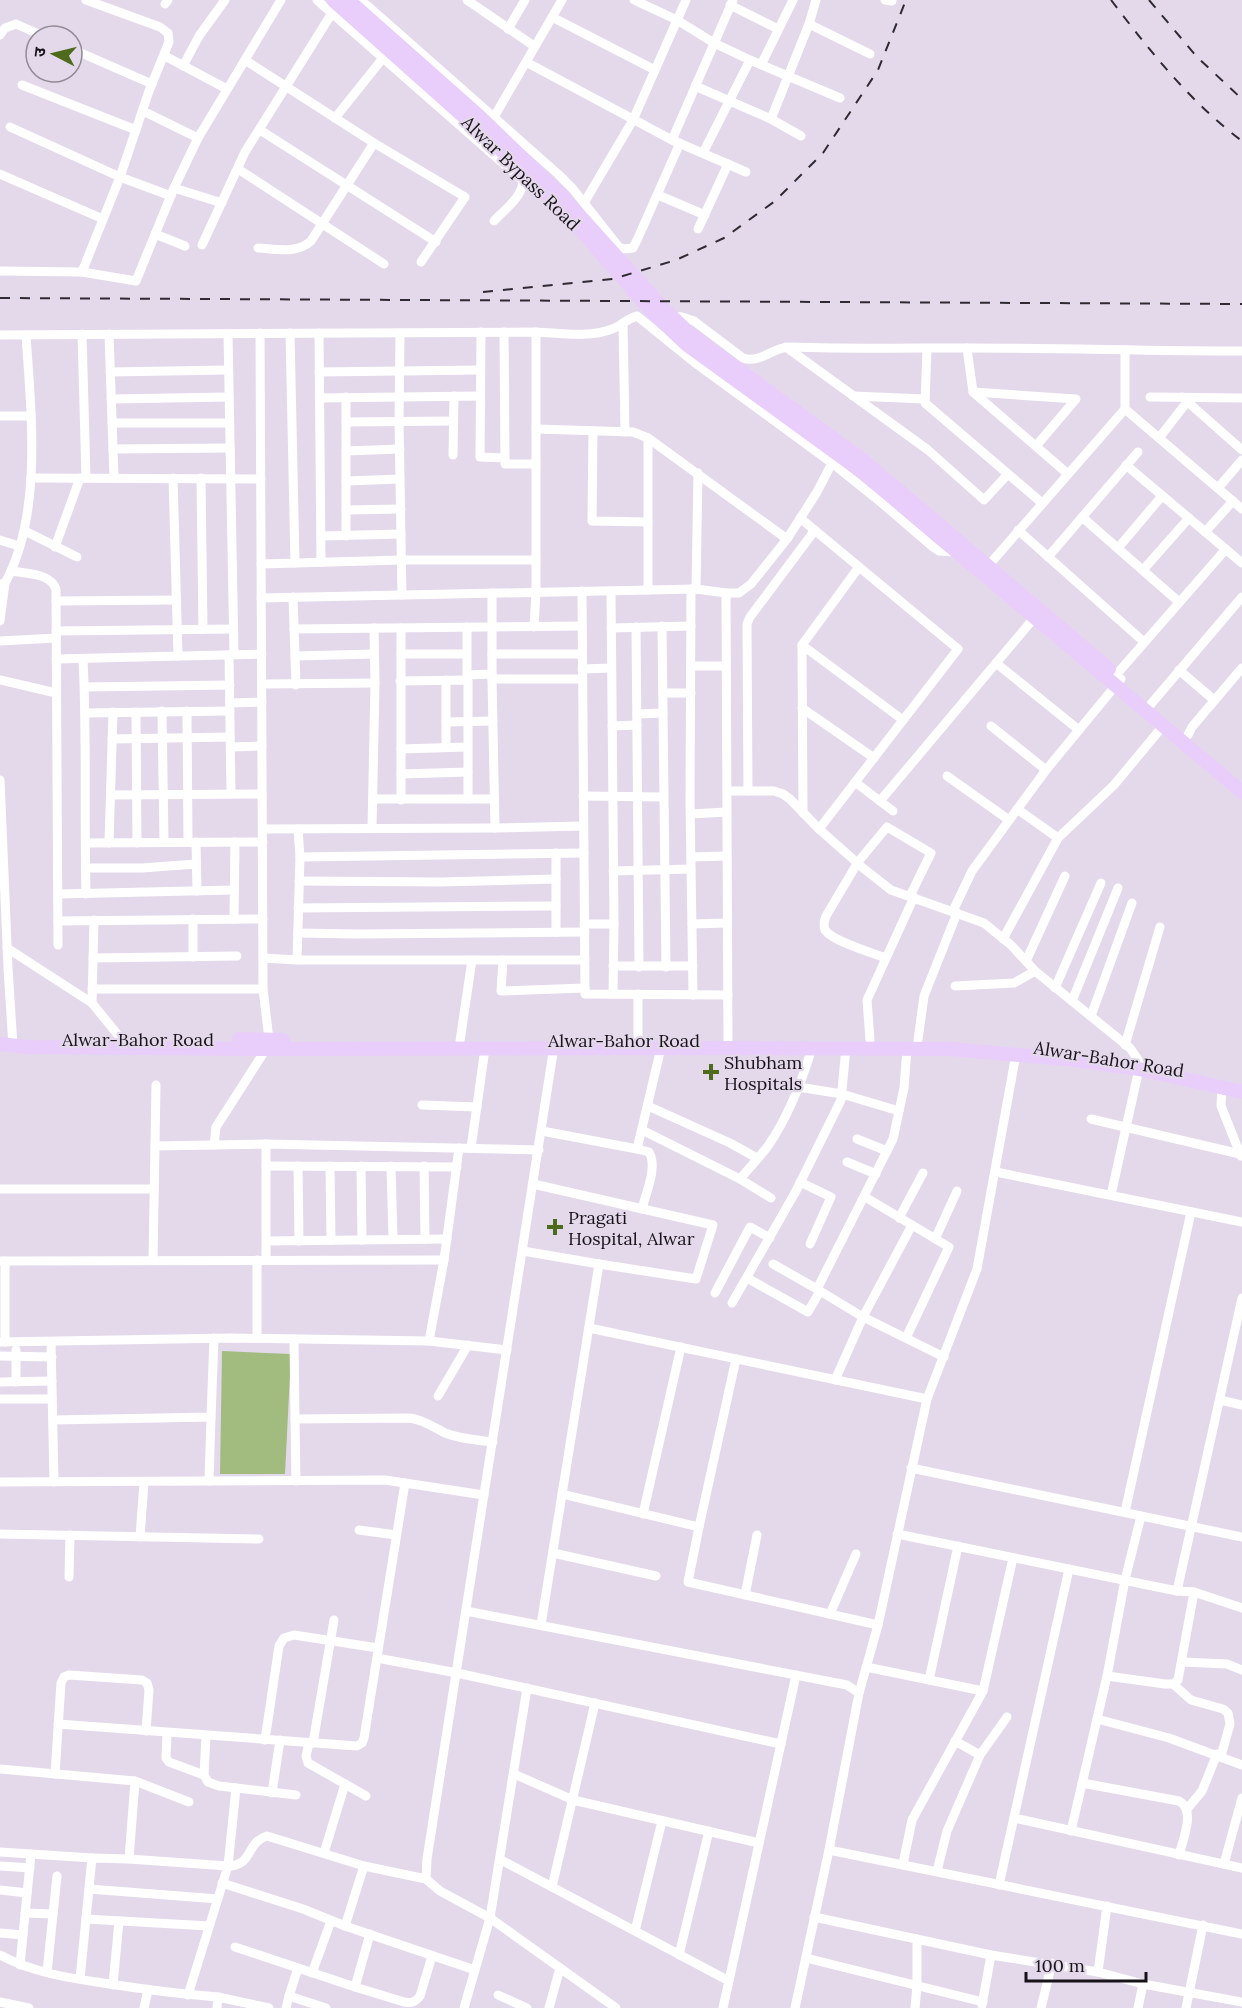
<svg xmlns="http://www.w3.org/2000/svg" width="1242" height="2008" viewBox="0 0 1242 2008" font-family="Lora,'Noto Sans Devanagari',serif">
<rect width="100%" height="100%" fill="#e4d9eb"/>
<!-- green -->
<polygon fill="#a2bc7f" points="222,1351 291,1354 285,1474 220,1474"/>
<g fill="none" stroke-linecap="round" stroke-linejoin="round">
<!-- street -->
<g stroke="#fff" stroke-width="9">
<path d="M317,0l205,180c4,14 -19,31 -28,41"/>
<polyline points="359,0 368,6 558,174 573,189 618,246 623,249 633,248 638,238 680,143"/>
<polyline points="467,0 534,46"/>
<polyline points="634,0 677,20 714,43 750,60 840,98"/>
<polyline points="885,0 892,1"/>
<polyline points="165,4 168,0"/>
<polyline points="730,5 778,29"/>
<polyline points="552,17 655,70"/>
<polyline points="809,24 870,54"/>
<polyline points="508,29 525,0"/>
<polyline points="0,35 5,28 16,24 43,36"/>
<polyline points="72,49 152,84"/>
<polyline points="165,56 227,89"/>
<polyline points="245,60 374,143 465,197 421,262"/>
<polyline points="526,62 672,140 746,172"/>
<polyline points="761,65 793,0"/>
<polyline points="183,66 199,36 225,0"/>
<polyline points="22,85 136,130"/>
<polyline points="695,86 771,119 801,136"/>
<polyline points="143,111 198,138"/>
<polyline points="494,117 562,0"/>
<polyline points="335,118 383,58"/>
<polyline points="771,119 809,24 816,0"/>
<polyline points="10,127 120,177 171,196"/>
<polyline points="260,130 436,242"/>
<polyline points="672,140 733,0"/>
<polyline points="703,153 750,60"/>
<polyline points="238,169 384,264"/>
<polyline points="0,174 103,219"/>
<polyline points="174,188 222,203"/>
<polyline points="658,195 705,215"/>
<polyline points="584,203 633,120 686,0"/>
<polyline points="698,229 728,164"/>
<polyline points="155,234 185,246"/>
<polyline points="202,245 245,152 332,13"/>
<path d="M258,248c18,1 39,6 53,-7l63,-98"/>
<polyline points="0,271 82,272 136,281 174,188 198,138 281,0"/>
<polyline points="82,272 120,177 149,91 169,42 168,33 160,27 86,0"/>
<path d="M670,316l12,1 12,4 49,37c18,6 29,-11 47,-11 59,2 119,1 178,1 91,0 183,3 274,3"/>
<polyline points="623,323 625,432"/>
<polyline points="481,332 480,457 505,458"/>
<polyline points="504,332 505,464 536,464"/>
<polyline points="290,333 295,563"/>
<polyline points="319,333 321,562"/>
<polyline points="400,333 399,422 402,595"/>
<polyline points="82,334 86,478"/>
<polyline points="109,334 114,478"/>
<polyline points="228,334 234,654"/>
<path d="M0,335l536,-3c24,1 53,6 76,-3 9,-3 16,-11 25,-13l57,46 138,101 51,41 50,43 6,4 16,1"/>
<polyline points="786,347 928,450 984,500 1008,474"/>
<polyline points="967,348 973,392 1068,474"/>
<polyline points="927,349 925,403 1042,503"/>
<polyline points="1125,350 1125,409 1242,509"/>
<polyline points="110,372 228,370"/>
<polyline points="319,372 480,370"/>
<polyline points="973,392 1076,399 1036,446"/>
<polyline points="853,396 925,399"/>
<polyline points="346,397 346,536"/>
<polyline points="1150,397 1242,398"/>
<polyline points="1182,397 1242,450"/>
<polyline points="320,398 480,396"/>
<polyline points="111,399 229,397"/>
<polyline points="0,416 31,416"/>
<polyline points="346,422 453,421"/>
<polyline points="112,423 229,423"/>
<polyline points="536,429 633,432 648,438 787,539"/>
<polyline points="593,431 592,521 648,522"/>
<polyline points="648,438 648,590"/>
<polyline points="1159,438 1187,402"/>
<polyline points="113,449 230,448"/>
<polyline points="346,451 400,449"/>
<polyline points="453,455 454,396"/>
<polyline points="1126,465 1242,563"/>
<polyline points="31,478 261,479"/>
<polyline points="173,478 178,656"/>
<polyline points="201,478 203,629"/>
<polyline points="346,481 400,479"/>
<polyline points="1218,488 1242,460"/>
<polyline points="346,510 401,509"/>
<polyline points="1082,517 1179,602"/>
<polyline points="800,518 958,649 819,829"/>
<polyline points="1018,530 1144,642"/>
<polyline points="25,531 77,557"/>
<polyline points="1205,532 1233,501"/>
<polyline points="321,536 401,534"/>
<polyline points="0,540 19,546"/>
<polyline points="55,547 80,478"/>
<polyline points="1118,548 1162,496"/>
<polyline points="1048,557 1138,452"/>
<polyline points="261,564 402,560 536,560"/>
<polyline points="988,566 1125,409"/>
<polyline points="1143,570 1189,518"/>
<path d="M12,571c16,3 38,2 44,18l2,356"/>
<path d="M0,584l5,-1c38,-69 26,-172 21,-248"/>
<polyline points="691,589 690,802 693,995"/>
<polyline points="696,589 698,473"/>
<polyline points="582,591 585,994 728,995"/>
<polyline points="611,591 614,924 613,994"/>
<polyline points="492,593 492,679 495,828"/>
<polyline points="293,597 296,685"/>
<polyline points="261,598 696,589 726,593"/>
<polyline points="56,601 176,600"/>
<polyline points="0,621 5,583"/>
<polyline points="662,626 666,967"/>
<polyline points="467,627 467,675 492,674"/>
<polyline points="534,627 536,592 536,332"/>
<polyline points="636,627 639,967"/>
<polyline points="611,628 691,626"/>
<polyline points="294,629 581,626"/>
<polyline points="56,631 233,629"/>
<polyline points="0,641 56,638"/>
<polyline points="802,645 903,720"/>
<polyline points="401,654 466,654"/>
<polyline points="492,654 582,654"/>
<polyline points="229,655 231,794"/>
<polyline points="295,656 374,654"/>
<polyline points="56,659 262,654"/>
<path d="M83,659c4,78 1,156 3,235"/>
<polyline points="996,663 1079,730"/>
<polyline points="691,666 725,666"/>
<polyline points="582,669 611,668"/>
<polyline points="1179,670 1214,700"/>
<polyline points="1116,675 1226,549"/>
<polyline points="492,679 582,679"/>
<polyline points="0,680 56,693"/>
<polyline points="400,681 468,680 468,799"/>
<polyline points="262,684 375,683"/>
<polyline points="85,687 230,685"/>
<polyline points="663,693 691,693"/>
<polyline points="230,703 262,702"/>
<polyline points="1151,704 1242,597"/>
<polyline points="802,708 874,758"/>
<polyline points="162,711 164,842"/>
<polyline points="187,711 188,842"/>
<polyline points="136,712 137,843"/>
<polyline points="86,713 230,711"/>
<polyline points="637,714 663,713"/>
<polyline points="446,722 493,721"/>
<polyline points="612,726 637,725"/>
<polyline points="991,726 1046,770"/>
<polyline points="1188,735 1192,727 1242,668"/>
<polyline points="112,739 230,737"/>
<polyline points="231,747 262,746"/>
<polyline points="446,747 446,680"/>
<polyline points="401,749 467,747"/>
<polyline points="401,774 468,772"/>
<polyline points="947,776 1009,820"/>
<polyline points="0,780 8,968 13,1046"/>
<polyline points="855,782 893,811"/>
<polyline points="727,791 774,791 783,794 790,799 819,829 863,868 891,890 984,923 1011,945 1035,971 1130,1048 1139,1061"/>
<polyline points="748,791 747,624 750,617 815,530"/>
<polyline points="111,795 262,794"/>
<polyline points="583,796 663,797"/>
<polyline points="373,799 494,799"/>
<polyline points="401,800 401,628"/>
<polyline points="880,801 1034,618"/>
<polyline points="1017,809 1058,838"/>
<polyline points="803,813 802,645 859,567"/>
<polyline points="691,814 726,812"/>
<polyline points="372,828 375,683 374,628"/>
<polyline points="263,829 495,828 583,826"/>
<polyline points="196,842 197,891"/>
<polyline points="86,843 263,842"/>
<polyline points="109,843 113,712"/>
<polyline points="300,857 584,853"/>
<polyline points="691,857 727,856"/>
<polyline points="86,868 142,868 196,864"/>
<polyline points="613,871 691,869"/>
<polyline points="299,881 441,882 556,879"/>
<polyline points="59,894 234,890"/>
<polyline points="298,908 556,906"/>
<polyline points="953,911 972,871 1046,770 1121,679"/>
<polyline points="234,919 235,842"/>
<polyline points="58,921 263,919"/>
<polyline points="584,924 614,924"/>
<polyline points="692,924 727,923"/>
<polyline points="556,932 556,853"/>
<polyline points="298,933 356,934 585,932"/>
<polyline points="1003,939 1058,838 1114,785 1163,726"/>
<polyline points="7,948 92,1003 122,1040"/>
<polyline points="193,957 193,919"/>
<polyline points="93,958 237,956"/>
<polyline points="263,958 297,960 585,960"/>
<path d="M886,958c-14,-5 -54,-17 -61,-28 -2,-5 -1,-9 1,-14l32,-54 29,-35 44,26 -21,43"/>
<polyline points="297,960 300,857 298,829"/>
<polyline points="503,960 501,991 585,988"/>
<polyline points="1026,961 1065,876"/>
<polyline points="613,966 693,966"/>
<polyline points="955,986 1014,983 1035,971"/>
<polyline points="1055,988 1101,883"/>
<polyline points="92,989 263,989"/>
<polyline points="1072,1001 1118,888"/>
<polyline points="92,1003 94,920"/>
<polyline points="1091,1016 1132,903"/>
<polyline points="555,1040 427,1859 426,1879 440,1891 490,1918 616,2008"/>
<polyline points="638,1040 638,994"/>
<polyline points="870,1040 867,1000 914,897"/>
<polyline points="918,1040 924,996 957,913"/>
<polyline points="460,1041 472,960"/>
<polyline points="1125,1045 1160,927"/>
<polyline points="728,1048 726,593 739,593 751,584 787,539 817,492 832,463"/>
<polyline points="798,1087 842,1094 899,1111"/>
<polyline points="1222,1087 1221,1106 1241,1156"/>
<polyline points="422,1105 477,1107"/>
<polyline points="648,1106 730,1143 757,1158"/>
<polyline points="1091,1119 1240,1154"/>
<polyline points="642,1130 740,1179 771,1198"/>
<polyline points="542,1131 637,1149"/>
<polyline points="857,1139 887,1151"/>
<polyline points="214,1145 216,1127 266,1049 269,1039 263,989 260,333"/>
<polyline points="155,1146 266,1144 539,1150"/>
<polyline points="471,1148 485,1049"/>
<polyline points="847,1162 876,1174"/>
<polyline points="266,1166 457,1167"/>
<polyline points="298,1166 299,1241"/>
<polyline points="330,1166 331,1240"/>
<polyline points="361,1166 362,1240"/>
<polyline points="391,1166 393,1239"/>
<polyline points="424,1166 425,1239"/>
<polyline points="996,1172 1242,1222"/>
<path d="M740,1179c9,-11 19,-21 28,-33 20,-29 34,-65 44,-98"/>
<polyline points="800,1182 831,1197 810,1244"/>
<polyline points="533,1184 713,1225 696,1279 599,1264"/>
<polyline points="0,1189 154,1189"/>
<polyline points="1111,1195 1139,1069"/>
<polyline points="865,1197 949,1247 906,1338"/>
<path d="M642,1209c4,-17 16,-42 7,-57l-12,-3 24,-101"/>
<polyline points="899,1218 923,1173"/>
<polyline points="935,1239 957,1191"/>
<polyline points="267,1241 447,1239"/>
<polyline points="523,1251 599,1264 541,1625"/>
<polyline points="153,1260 156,1085"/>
<polyline points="266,1260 266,1144"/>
<polyline points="0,1261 444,1260"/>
<polyline points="5,1261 5,1342"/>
<polyline points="773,1264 817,1289 893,1139 904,1088 907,1049"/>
<polyline points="747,1278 808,1312 820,1291 863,1317 944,1357"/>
<polyline points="715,1293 750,1227 770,1238"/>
<polyline points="732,1303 796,1191 841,1100 846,1048"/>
<polyline points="589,1328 927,1399"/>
<polyline points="257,1338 257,1260"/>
<polyline points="294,1339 295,1419"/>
<polyline points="429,1341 444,1260 459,1148"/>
<polyline points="0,1342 231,1338 429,1341 507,1350"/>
<polyline points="51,1342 54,1482"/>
<polyline points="0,1356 52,1357"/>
<polyline points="835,1380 863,1317 912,1225"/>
<polyline points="0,1382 52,1381"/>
<polyline points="16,1382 16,1350"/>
<polyline points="438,1396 468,1345"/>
<polyline points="0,1399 52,1399"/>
<polyline points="1220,1400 1242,1405"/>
<polyline points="53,1420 211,1417 214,1338"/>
<polyline points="911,1468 1242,1537"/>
<polyline points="209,1481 211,1417"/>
<path d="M296,1481l-1,-62 115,-1c14,2 23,9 35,15 15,6 32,7 48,9"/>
<polyline points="0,1482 385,1480 484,1495"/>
<polyline points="562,1494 699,1527 688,1582 878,1625"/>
<polyline points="1125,1512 1191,1212"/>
<polyline points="643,1514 681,1347"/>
<polyline points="699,1527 736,1359"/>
<polyline points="359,1530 396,1535"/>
<polyline points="0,1534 259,1539"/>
<polyline points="897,1534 1177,1591 1194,1592 1178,1680 1173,1684 1165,1684 1107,1676"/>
<polyline points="140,1537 144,1482"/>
<polyline points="553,1553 656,1576"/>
<polyline points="69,1577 70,1535"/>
<polyline points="1177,1591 1242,1298"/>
<polyline points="1194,1592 1242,1608"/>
<polyline points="745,1595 757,1535"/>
<polyline points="466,1611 847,1685 859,1693 829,1850 795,2008"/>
<polyline points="830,1614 856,1554"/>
<polyline points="377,1658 457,1673 781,1744"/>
<polyline points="1183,1662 1227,1664 1242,1670"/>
<polyline points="866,1667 983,1691"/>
<polyline points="929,1680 958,1546"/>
<polyline points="1173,1684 1191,1700 1223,1709 1228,1713 1230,1724 1221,1756"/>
<polyline points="859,1693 878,1625 927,1399 977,1269 1016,1054"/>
<polyline points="1097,1719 1169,1738 1242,1765"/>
<polyline points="58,1724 357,1746 362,1743 364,1738 405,1483"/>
<polyline points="167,1733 166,1758 169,1762 204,1775"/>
<polyline points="206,1736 204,1775 208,1782 219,1786 296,1795"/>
<polyline points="265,1740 279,1646 284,1638 294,1635 378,1648"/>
<polyline points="955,1741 980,1755"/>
<polyline points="309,1743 306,1756 308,1763 345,1784 324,1853"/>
<polyline points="313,1743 334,1620"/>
<polyline points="0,1769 135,1781 129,1859"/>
<polyline points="55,1774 61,1683 64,1677 69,1675 142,1680 147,1683 149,1690 146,1731"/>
<polyline points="514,1774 573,1800 759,1843"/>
<polyline points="135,1781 189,1802"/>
<path d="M1082,1783l97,18c17,9 4,38 0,54"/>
<polyline points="345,1784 366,1796"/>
<path d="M236,1788l-8,78c25,0 18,-24 39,-30l97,30 62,13"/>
<polyline points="272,1793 280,1740"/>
<polyline points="1187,1809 1202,1791 1217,1754"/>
<polyline points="1014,1818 1242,1868"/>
<polyline points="1071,1831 1107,1676 1125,1580 1141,1516"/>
<polyline points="829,1850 1242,1934"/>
<polyline points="0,1852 92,1858"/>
<polyline points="501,1860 729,1981"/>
<polyline points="903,1864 912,1820 983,1691 1013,1558"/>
<polyline points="1224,1864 1242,1798"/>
<polyline points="0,1866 30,1868"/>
<polyline points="937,1871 947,1831 980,1755 1007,1717"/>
<polyline points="222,1883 303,1909 345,1926 475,1970"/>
<polyline points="999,1885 1069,1569"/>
<polyline points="552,1887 595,1703"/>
<polyline points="89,1889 218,1899"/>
<polyline points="0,1890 27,1893"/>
<polyline points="25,1913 53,1914"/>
<polyline points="814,1917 991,1955 1098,1972 1143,1984 1242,2002"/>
<polyline points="86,1919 209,1926"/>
<polyline points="345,1926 364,1866"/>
<polyline points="635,1931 662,1821"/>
<polyline points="0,1933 23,1935"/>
<path d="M370,1934l-15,53 49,15c7,1 11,1 16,-6l12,-40"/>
<polyline points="235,1947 355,1987"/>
<path d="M0,1955c31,17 68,23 103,28 38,6 76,11 115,14l-1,11"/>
<polyline points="679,1955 709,1831"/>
<polyline points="806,1958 983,2002"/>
<polyline points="20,1965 31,1854"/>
<polyline points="47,1972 57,1876"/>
<polyline points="1098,1972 1107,1906"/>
<polyline points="312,1973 331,1921"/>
<polyline points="80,1979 92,1858 129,1859 228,1866 188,1995"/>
<polyline points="113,1985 119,1921"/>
<polyline points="498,1995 527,2008"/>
<polyline points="289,1996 298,1968"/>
<polyline points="218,1997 269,2008"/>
<polyline points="0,2002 29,2008"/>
<polyline points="982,2005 991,1955"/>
<polyline points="144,2008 148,1990"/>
<polyline points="286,2008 289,1996 326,2008"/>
<polyline points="464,2008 490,1918 527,1688"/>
<polyline points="549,2008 560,1968"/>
<polyline points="723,2008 796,1675"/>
<polyline points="915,2008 917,1986 917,1939"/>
<polyline points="1041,2008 1052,1963"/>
<polyline points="1138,2008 1143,1984"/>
<polyline points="1186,2008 1203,1925"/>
</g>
<!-- primary -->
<g stroke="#e9cdfb" stroke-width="14">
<polyline points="333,0 490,140 538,185 567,214 652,312 686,344 861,471 1242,792"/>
<polyline points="348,0 479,116 560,194 662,307 690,334 864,461 1109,669"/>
<polyline points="239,1039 283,1040"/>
<polyline points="0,1044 27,1047 266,1049 728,1048 950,1049 1075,1060 1139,1069 1242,1092"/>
</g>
<!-- rail -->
<g stroke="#2f2a32" stroke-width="2" stroke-dasharray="10 10" stroke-linecap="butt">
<path d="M1111,0c39,51 79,102 131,141"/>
<polyline points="1149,0 1197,57 1242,99"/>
<polyline points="483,292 613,279 676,260 724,238 775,201 823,153 878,70 906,0"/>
<polyline points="0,298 1242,304"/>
</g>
</g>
<!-- markers -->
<g fill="#4e6a1d" stroke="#e4d9eb" stroke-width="2">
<path d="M708 1063h6v6h6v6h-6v6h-6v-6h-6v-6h6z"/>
<path d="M552 1218h6v6h6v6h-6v6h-6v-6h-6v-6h6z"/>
</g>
<g text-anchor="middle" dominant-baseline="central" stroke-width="4.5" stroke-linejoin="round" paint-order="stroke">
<!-- street labels -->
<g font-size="18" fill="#171319" stroke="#e4d9eb">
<text transform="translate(521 173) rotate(44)">Alwar Bypass Road</text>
<text x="138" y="1039">Alwar-Bahor Road</text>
<text x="624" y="1040">Alwar-Bahor Road</text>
<text transform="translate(1109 1059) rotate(9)">Alwar-Bahor Road</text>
</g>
<!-- poi labels -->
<g font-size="18" fill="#171319" stroke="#e4d9eb" text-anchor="start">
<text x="724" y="1062">Shubham<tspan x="724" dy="21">Hospitals</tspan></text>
<text x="568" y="1217">Pragati<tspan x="568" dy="21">Hospital, Alwar</tspan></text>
</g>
</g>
<!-- north arrow -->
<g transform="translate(54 54) rotate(277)"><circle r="28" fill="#e4d9eb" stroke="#928a97" stroke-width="1.5"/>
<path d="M0-4.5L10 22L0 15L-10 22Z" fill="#4e6a1d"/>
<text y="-9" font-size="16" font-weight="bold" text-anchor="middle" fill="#171319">उ</text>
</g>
<!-- scale -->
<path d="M1026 1972v9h120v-9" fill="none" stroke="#171319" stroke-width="3"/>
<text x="1035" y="1972" font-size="18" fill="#171319" stroke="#e4d9eb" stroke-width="4.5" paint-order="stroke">100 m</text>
</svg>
